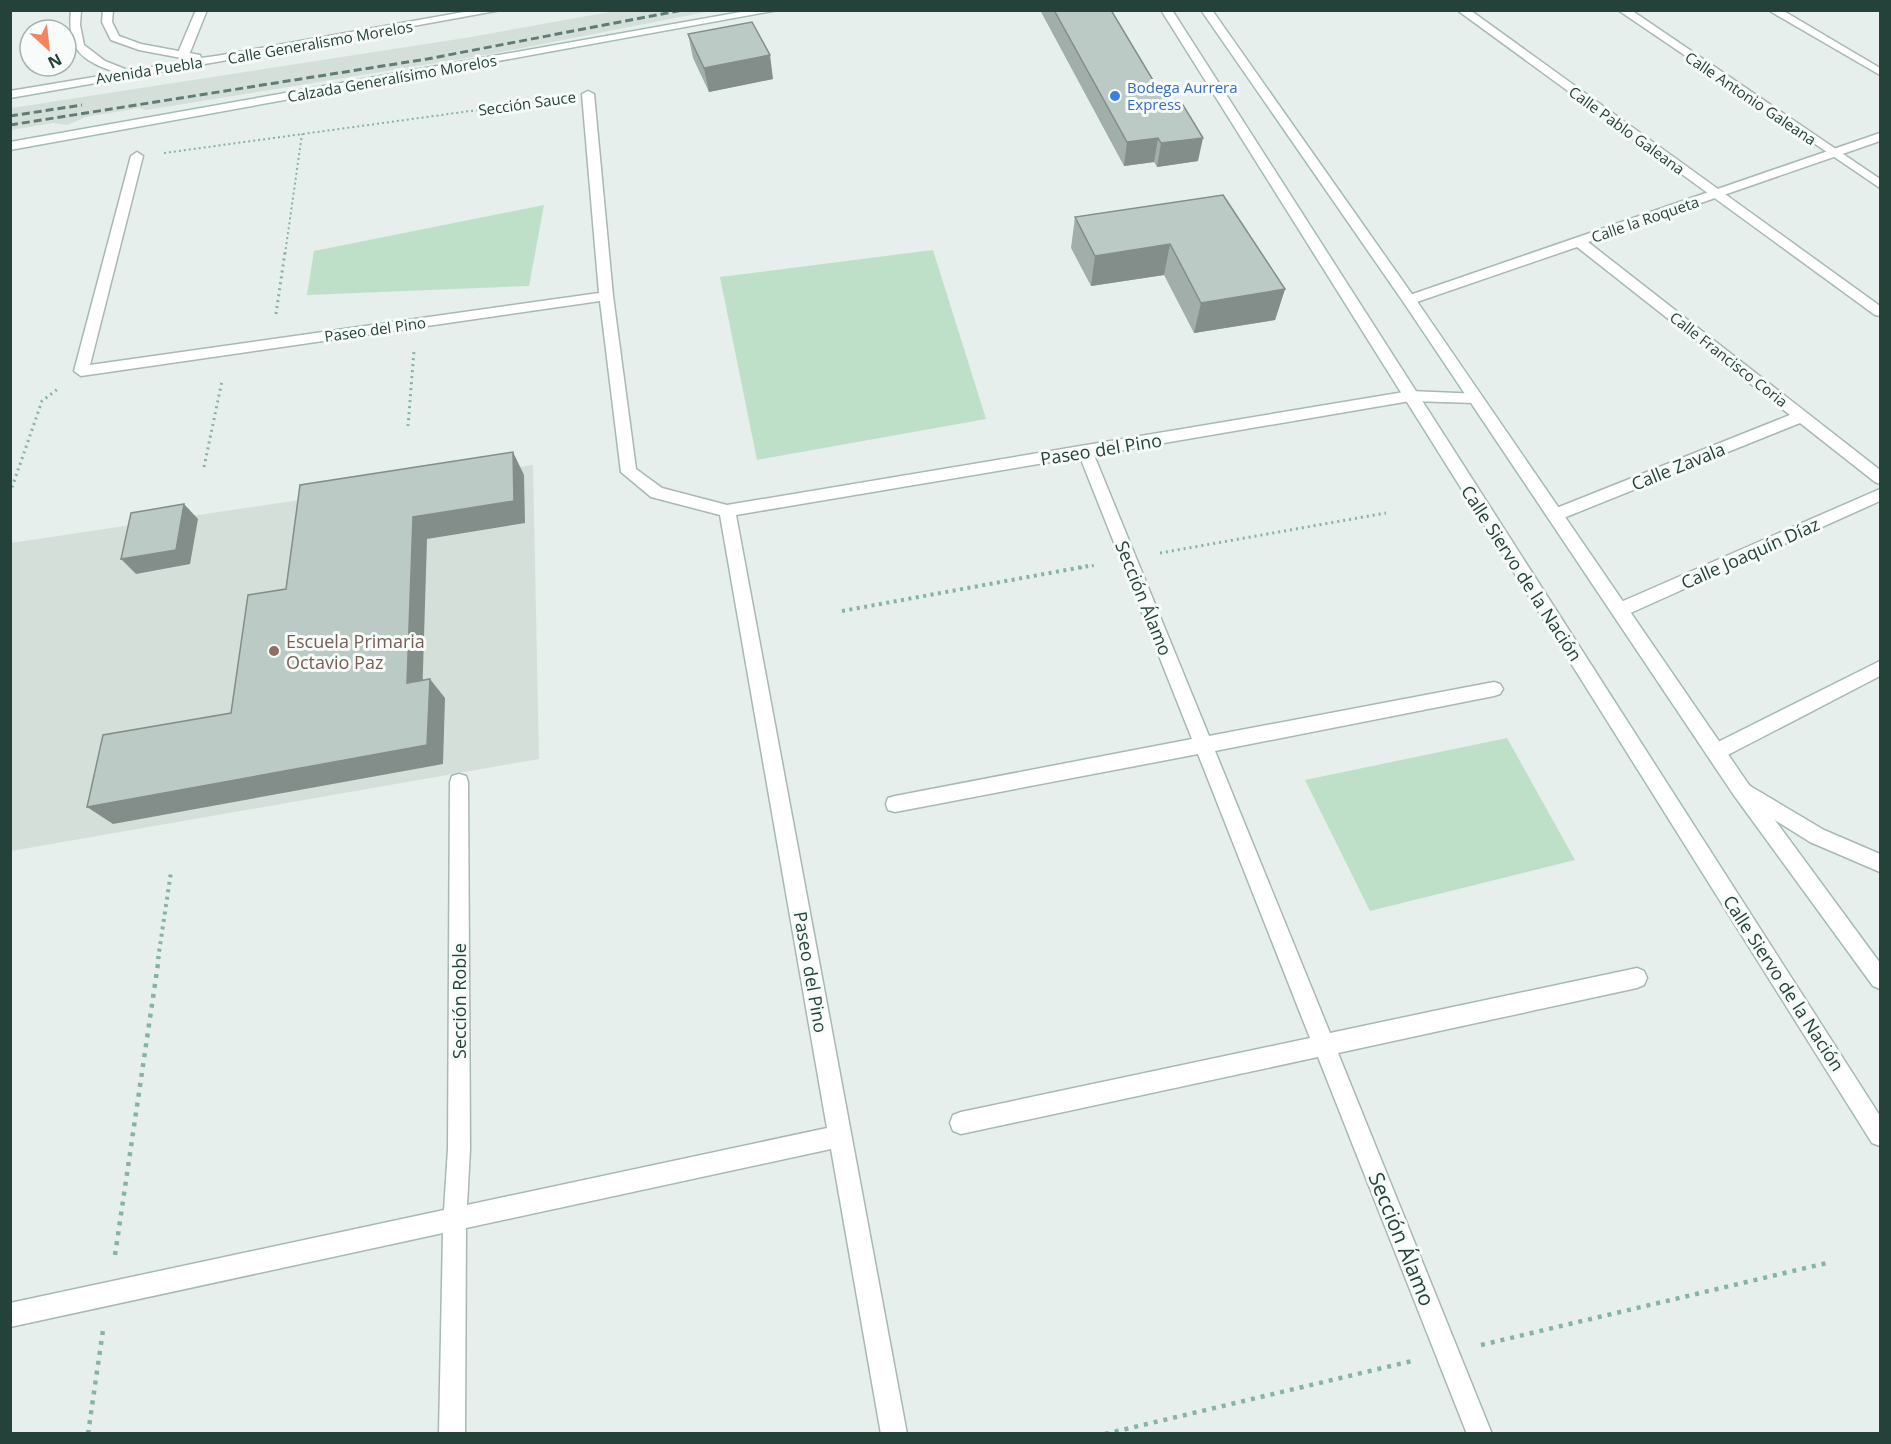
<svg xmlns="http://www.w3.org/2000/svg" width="1891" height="1444" viewBox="0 0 1891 1444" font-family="'Open Sans',sans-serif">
<rect width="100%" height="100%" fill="#e6efeb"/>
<!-- built -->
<g fill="#d4dfda">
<polygon points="615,11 711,11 491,54 146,110 139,108 86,117 67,125 53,123 11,130 11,108 465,38"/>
<polygon points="533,465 539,759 11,851 11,543"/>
</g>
<!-- green -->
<g fill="#bfe0c8">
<polygon points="544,205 529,286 307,295 314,251"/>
<polygon points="933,250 986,419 757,460 720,277"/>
<polygon points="1507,738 1575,860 1370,911 1305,780"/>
</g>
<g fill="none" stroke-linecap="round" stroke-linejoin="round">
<defs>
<g id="lane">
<polygon points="196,10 207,10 189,55 179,57 177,55"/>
<polygon points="475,10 501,10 216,62 210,59 216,56"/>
<polygon points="1457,10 1470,10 1880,306 1880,316 1875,315"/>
<polygon points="1618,10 1631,10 1880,179 1880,188"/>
<polygon points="1768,10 1782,10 1880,68 1880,75"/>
</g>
<g id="street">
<path d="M71,10h10l-1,15 4,20 21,16 25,10 62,-11 -53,-10 -28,-10 -9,-18 1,-12h10l-1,12 7,14 22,8 59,11 1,3 15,-2 6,3 -6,3 -206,36v-7l108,-18c-36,-12 -51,-22 -47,-63z"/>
<polygon points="588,91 594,94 613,296 636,469 662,488 727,505 1410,391 1480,394 1482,398 1475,403 1410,401 1094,455 1209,736 1494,682 1500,684 1503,689 1500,694 1494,696 1215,751 1330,1033 1637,968 1644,971 1647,978 1644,985 1637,988 1338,1053 1492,1434 1467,1434 1318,1057 961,1134 953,1131 950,1123 953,1115 961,1112 1310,1038 1198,754 895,812 888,810 886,804 888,798 895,796 1192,739 1080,457 736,515 907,1434 881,1434 831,1149 466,1228 465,1434 439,1434 443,1233 10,1327 10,1303 444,1210 448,1149 450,782 452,776 459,774 466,776 468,782 470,1149 467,1205 827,1128 720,515 651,497 621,472 600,301 81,376 74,371 131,156 137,152 143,156 90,365 599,293 582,94"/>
<polygon points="1880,133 1880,141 1588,242 1880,470 1880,484 1875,482 1800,423 1561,519 1549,519 1547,515 1549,511 1790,415 1577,247 1414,303 1404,303 1404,297"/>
<polygon points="1880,489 1880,501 1626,615 1614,615 1612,610 1614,605"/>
<polygon points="1880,661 1880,676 1722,758 1716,760 1710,758 1707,752 1710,746"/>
<polygon points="1745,783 1824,830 1880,854 1880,872 1810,842 1738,797 1736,791 1738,785"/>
</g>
<g id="secondary">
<polygon points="752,10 778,10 10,150 10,142"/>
<polygon points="1161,10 1172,10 1880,1116 1880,1146 1872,1143"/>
<polygon points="1201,10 1212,10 1414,297 1747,782 1880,963 1880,989 1873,986 1733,794 1404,303"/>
</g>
</defs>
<!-- lane casing -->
<use href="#lane" stroke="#a8b8b2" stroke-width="3"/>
<!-- street casing -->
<use href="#street" stroke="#a8b8b2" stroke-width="3"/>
<!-- secondary casing -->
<use href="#secondary" stroke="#a4bbb3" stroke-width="3"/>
<!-- path-far3 -->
<g stroke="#86b3a5" stroke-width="2" stroke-dasharray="2 3" stroke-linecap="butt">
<polyline points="164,153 558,99"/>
<polyline points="285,254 302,134"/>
</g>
<!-- path-far2 -->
<g stroke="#86b3a5" stroke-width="3" stroke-dasharray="2 4" stroke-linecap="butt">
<polyline points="276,314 285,252"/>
<polyline points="408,426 414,351"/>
<polyline points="204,467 222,381"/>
<polyline points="10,493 42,401 59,388"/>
<polyline points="1160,553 1386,513"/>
<polyline points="1080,568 1096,565"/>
</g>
<!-- path-far1 -->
<g stroke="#86b3a5" stroke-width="4" stroke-dasharray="3 4.5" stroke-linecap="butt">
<polyline points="842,611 1088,566"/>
<polyline points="158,959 171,872"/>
</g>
<!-- path -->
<g stroke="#86b3a5" stroke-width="4.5" stroke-dasharray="4 6" stroke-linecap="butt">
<polyline points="115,1255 159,957"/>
<polyline points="1481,1345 1831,1262"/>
<polyline points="88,1434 103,1330"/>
<polyline points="1105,1434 1412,1361"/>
</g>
<!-- lane -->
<use href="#lane" fill="#fff" fill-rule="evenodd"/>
<!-- street -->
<use href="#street" fill="#fff" fill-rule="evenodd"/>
<!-- secondary -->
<use href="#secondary" fill="#fff" fill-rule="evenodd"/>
<!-- rail -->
<g stroke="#5f7d75" stroke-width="3" stroke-dasharray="8 4" stroke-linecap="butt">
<polyline points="10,116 82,105"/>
<polyline points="10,125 427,59 683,10"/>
</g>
</g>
<!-- wall -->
<g fill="#a1aea9">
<polygon points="1040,10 1111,10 1198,161 1157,167 1154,162 1124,166"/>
<polygon points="688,34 773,79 709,92 693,58"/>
<polygon points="1223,195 1285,289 1275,320 1194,333 1164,275 1091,286 1071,248 1075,217"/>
</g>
<!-- shaded-wall -->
<g fill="#838d89">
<polygon points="770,55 773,79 709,92 704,68"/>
<polygon points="1158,138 1154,162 1124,166 1127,142"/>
<polygon points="1203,138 1198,161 1157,167 1161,143"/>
<polygon points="1170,244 1164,275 1091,286 1095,256"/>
<polygon points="1285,289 1275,320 1194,333 1201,303"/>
<polygon points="513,452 524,475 525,523 427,539 422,702 407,683 413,517"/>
<polygon points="184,504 198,519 190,564 136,574 121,559"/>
<polygon points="430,679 445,698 443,764 113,824 87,807"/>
</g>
<!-- building -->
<g fill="#bbcac4" stroke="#838d89" stroke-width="1.5">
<polygon points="1054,10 1111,10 1169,107 1183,105 1203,138 1161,143 1158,138 1127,142"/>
<polygon points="752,22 770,55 704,68 688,34"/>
<polygon points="1223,195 1285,289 1201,303 1170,244 1095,256 1075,217"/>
<polygon points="513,452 514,501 413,517 407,683 430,679 427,745 87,807 103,735 231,713 248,595 286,589 300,485"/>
<polygon points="184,504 176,550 121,559 131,513"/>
</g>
<!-- markers -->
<circle fill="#3f7fe0" stroke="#f7fbf9" stroke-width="2" cx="1115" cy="96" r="6"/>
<circle fill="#8d6e63" stroke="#f7fbf9" stroke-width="2" cx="274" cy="651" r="6"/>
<g text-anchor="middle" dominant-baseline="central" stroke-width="6" stroke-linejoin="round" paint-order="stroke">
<!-- far-street labels -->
<g font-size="15" fill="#24423a" stroke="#f7fbf9">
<text transform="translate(320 42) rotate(-10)">Calle Generalismo Morelos</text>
<text transform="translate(149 70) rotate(-9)">Avenida Puebla</text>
<text transform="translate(392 78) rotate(-10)">Calzada Generalísimo Morelos</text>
<text transform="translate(1751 98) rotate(34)">Calle Antonio Galeana</text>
<text transform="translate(527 103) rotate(-8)">Sección Sauce</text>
<text transform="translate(1627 130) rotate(36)">Calle Pablo Galeana</text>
<text transform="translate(1645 219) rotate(-19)">Calle la Roqueta</text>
<text transform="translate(375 329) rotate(-8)">Paseo del Pino</text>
<text transform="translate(1729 359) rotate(38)">Calle Francisco Coria</text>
</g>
<!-- far-shop labels -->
<g font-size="15" fill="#366cbe" stroke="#f7fbf9" text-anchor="start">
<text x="1127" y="87">Bodega Aurrera<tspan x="1127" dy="17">Express</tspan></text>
</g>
<!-- street labels -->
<g font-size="18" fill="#24423a" stroke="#f7fbf9">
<text transform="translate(1101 449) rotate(-9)">Paseo del Pino</text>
<text transform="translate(1678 466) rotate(-22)">Calle Zavala</text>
<text transform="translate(1750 553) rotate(-24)">Calle Joaquín Díaz</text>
<text transform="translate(1522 573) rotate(57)">Calle Siervo de la Nación</text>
<text transform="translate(1144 598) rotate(68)">Sección Álamo</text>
<text transform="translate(811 972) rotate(80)">Paseo del Pino</text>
<text transform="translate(1784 983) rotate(57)">Calle Siervo de la Nación</text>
<text transform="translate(459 1001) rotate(-90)">Sección Roble</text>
</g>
<!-- education labels -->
<g font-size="18" fill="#785e54" stroke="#f7fbf9" text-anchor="start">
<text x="286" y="641">Escuela Primaria<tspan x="286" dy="21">Octavio Paz</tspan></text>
</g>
<!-- near-street labels -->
<g font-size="21" fill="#24423a" stroke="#f7fbf9">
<text transform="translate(1402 1239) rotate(68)">Sección Álamo</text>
</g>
</g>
<!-- border -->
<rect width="1891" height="1444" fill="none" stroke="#24423a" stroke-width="24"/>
<!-- north arrow -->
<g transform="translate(48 48) rotate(153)"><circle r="28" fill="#f7fbf9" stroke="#a3b1ad" stroke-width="1.5"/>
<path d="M0-4.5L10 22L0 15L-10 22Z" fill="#f4845f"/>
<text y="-9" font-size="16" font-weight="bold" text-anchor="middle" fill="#24423a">N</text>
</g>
</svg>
